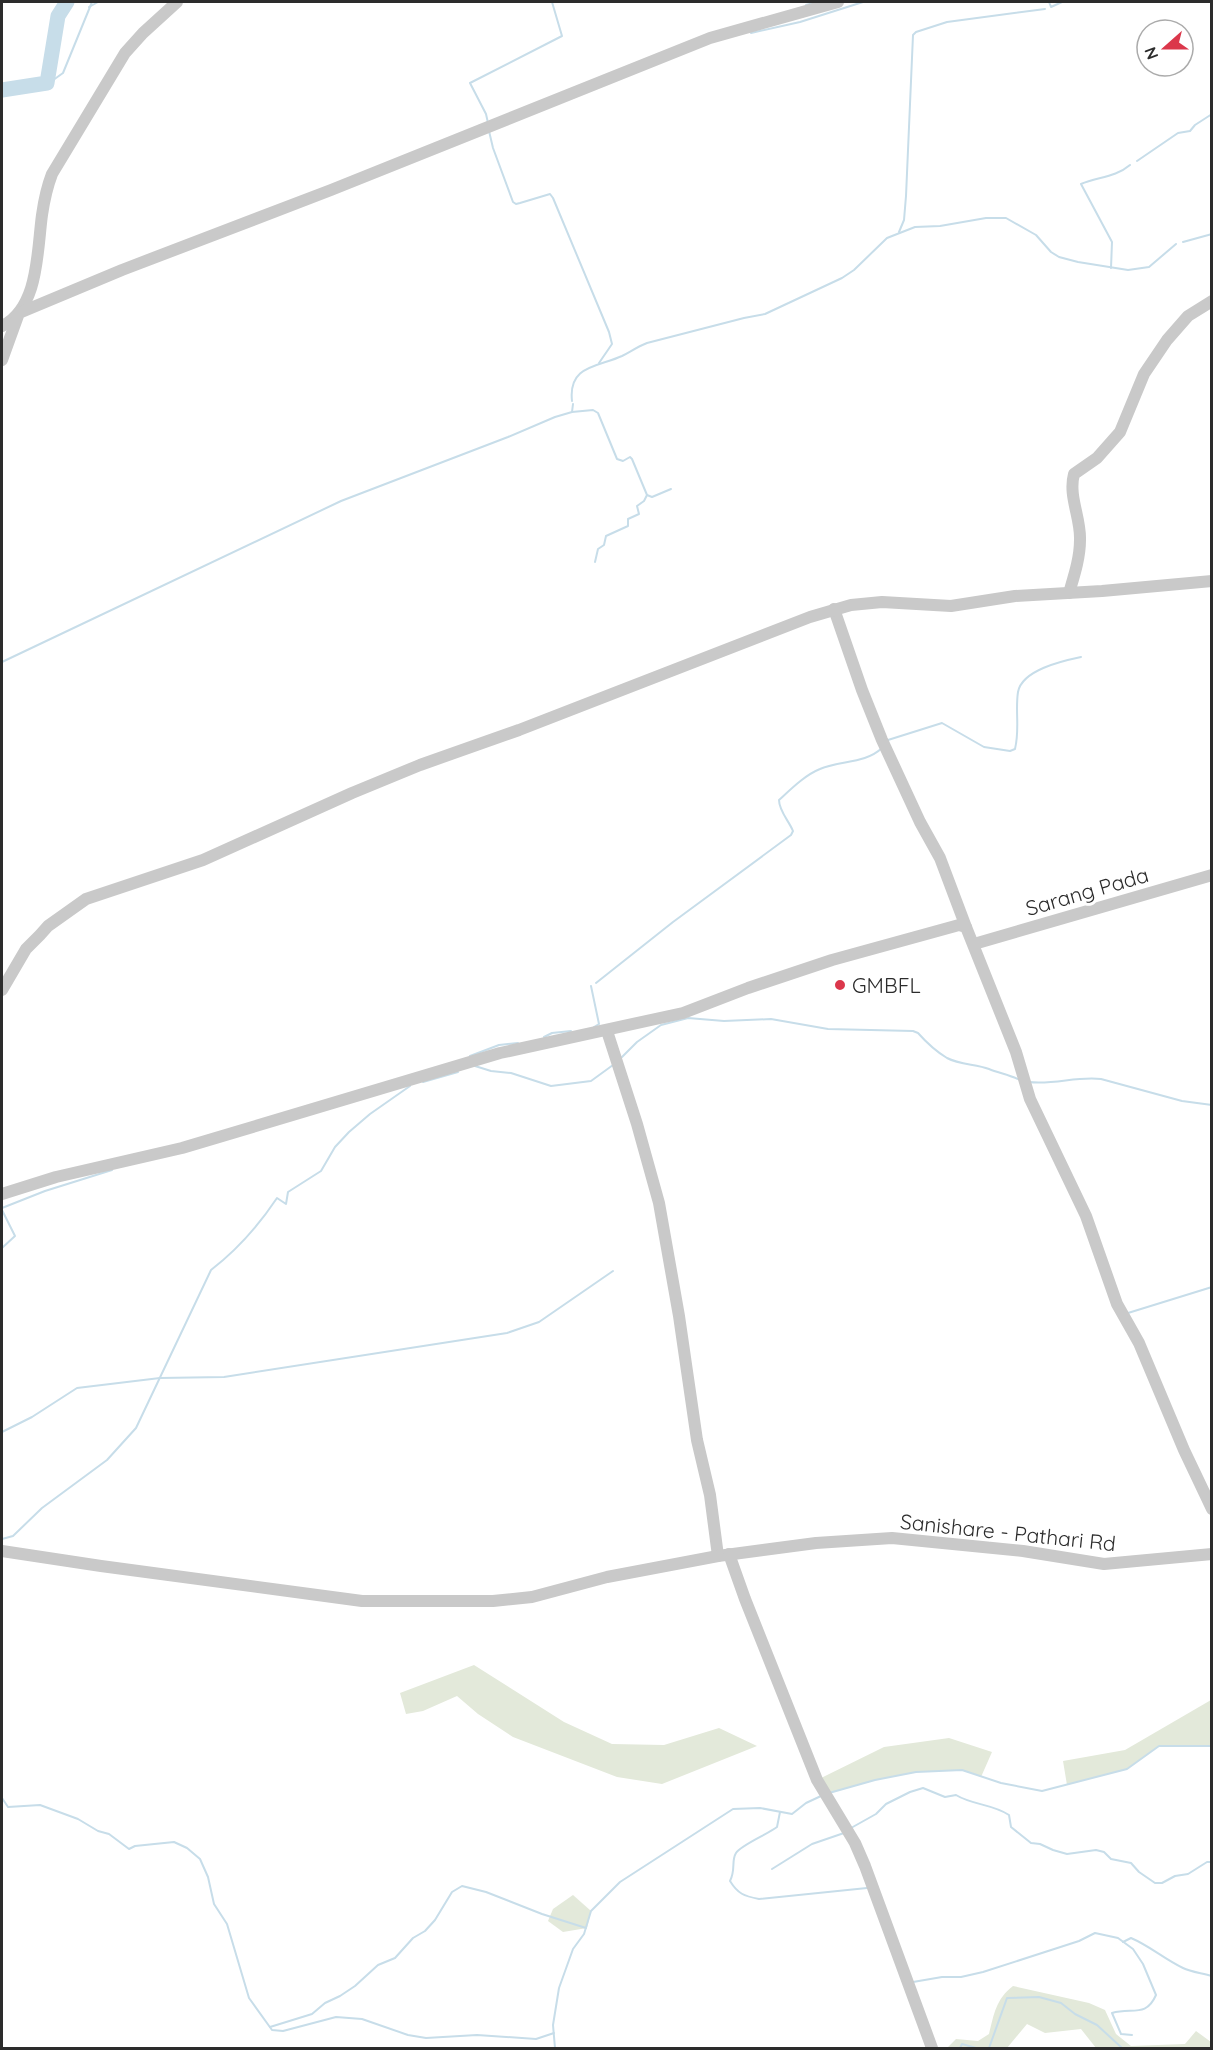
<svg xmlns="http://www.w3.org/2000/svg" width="1213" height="2050" viewBox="0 0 1213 2050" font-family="Quicksand,sans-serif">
<rect width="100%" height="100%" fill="#fff"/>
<!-- green -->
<g fill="#e3e9da">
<polygon points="474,1665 564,1722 612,1744 664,1745 719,1728 757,1746 662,1784 617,1777 513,1737 478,1714 457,1696 423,1711 406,1714 400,1693"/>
<polygon points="1211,1700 1211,1746 1159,1746 1127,1769 1067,1785 1063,1761 1125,1750"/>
<polygon points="949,1738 992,1752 981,1777 962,1770 916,1772 875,1780 826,1794 817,1780 884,1747"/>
<polygon points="573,1895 591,1911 587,1928 563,1932 548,1921 553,1909"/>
<path d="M1013,1986l76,17 16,7 11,24 15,12 54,-2 11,-13 15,11v6h-115l-15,-19 -36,4 -18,-9 -20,24h-60l9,-9 22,2 11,-7c5,-20 7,-35 24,-48z"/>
</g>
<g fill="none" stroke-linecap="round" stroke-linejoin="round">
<!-- stream -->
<g stroke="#c7dde9" stroke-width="2">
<polyline points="1049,2 1051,7 1062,2"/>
<polyline points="806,5 817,2"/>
<polyline points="89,7 98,2"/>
<polyline points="751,33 800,22 863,2"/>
<polyline points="49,83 63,73 92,2"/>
<polyline points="488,123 486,114 470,83 562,36 552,2"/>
<polyline points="489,131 493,148 513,202 516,204 520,203 550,194 553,198 609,332 612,344 599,363"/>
<polyline points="1137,161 1178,133 1190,131 1195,125 1212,114"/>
<polyline points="899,232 904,220 906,196 913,35 916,32 947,22 1045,9"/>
<polyline points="1183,242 1212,234"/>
<path d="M1111,268l1,-26 -31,-58c17,-7 35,-7 49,-19"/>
<path d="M572,401c-4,-36 26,-34 50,-45 8,-4 15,-9 25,-13l97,-25 21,-4 77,-36 12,-8 33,-32 28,-11 25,-1 46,-8h20l30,17 15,17 8,5 19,5 50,8 21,-3 27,-23"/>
<polyline points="572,412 593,410 598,413 617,459 623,461 630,457 632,459 647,495 644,501 637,506 639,514 628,519 628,526 606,536 604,545 598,549 595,562"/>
<polyline points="647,495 652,497 671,489"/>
<polyline points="2,662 341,501 508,437 555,417 572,412 573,404"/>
<path d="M888,740l54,-17 42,24 26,4 5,-2c5,-20 0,-38 3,-57 4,-22 44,-31 63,-35"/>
<path d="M596,983l77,-61 118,-87 2,-4c-4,-10 -14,-20 -14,-31 12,-11 26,-25 41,-31 20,-9 45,-5 62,-21"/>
<polyline points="591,986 599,1024 594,1027"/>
<polyline points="544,1037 552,1033 571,1031"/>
<polyline points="470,1056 499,1045 518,1043"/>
<path d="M622,1057l15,-15 24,-17 27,-7 36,3 47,-2 57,10 85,2 5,2c8,9 19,19 29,25 13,7 29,6 42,11 10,4 21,6 31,11"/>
<polyline points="475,1066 491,1071 511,1073 551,1086 591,1081 613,1065"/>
<polyline points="423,1082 458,1072"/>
<path d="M1029,1082c25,3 48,-6 72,-3l81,22 30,4"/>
<polyline points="2,1208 45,1191 112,1170"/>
<polyline points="2,1210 15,1236 2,1248"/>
<polyline points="1128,1313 1212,1287"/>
<polyline points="2,1432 32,1417 77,1388 160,1378 224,1377 507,1333 539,1322 613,1271"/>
<path d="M2,1539l11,-3 29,-28 65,-48 29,-32 75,-158c26,-20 48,-45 66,-72l9,6 2,-12 33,-21 14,-24 14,-15 21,-18 40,-28"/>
<polyline points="829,1793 875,1780 916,1772 962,1770 1001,1783 1042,1791 1127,1769 1159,1746 1212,1746"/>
<polyline points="2,1798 8,1807 40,1805 78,1819 98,1831 109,1834 129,1849 135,1846 174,1842 187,1848 200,1859 208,1877 214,1904 227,1924 249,1998 272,2030 283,2031 336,2017 362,2019 408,2035 426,2038 477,2035 536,2039 554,2033"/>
<path d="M780,1812l-3,15c-9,7 -36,18 -41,26 -5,8 0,16 -6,28 8,13 14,15 29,18l108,-11"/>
<path d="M851,1828l25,-14 10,-10 24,-12 13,-4 22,9 11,-2c16,10 37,9 53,20l2,12 20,16 9,1 13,6 14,4 29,-4 8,2 7,7 20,4 8,9 16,11h7l13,-7 13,-2 19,-12h5"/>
<polyline points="772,1869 812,1844 844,1833"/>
<path d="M1123,1942l8,-4c19,8 33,21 52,30 8,4 19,5 29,8"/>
<path d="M913,1982l29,-5h19l22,-5 96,-31 16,-8 23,5 15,11 10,15 13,31c-10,23 -24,12 -44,18l9,21 11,1"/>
<polyline points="270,2027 312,2014 325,2003 340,1996 355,1986 378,1965 395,1958 413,1938 425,1931 435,1920 452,1892 462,1886 486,1892 542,1914 586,1928"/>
<polyline points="555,2048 553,2025 559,1988 573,1949 584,1934 591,1911 620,1882 733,1809 760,1808 792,1814 806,1803 821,1796"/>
<polyline points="960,2048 962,2044 976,2048"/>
<polyline points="989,2048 1007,1998 1039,1997 1061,2003 1075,2014 1097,2025 1122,2048"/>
</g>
<!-- river -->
<polyline stroke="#c7dde9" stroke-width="15" points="2,90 47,83 58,16 67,2"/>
<!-- minor -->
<g stroke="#c9c9c9" stroke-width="12">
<path d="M2,326c37,-18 35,-75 40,-111 2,-14 5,-28 10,-41l73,-121 18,-20 34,-31"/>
<polyline points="2,360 19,313 122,270 331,190 710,38 838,2"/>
<path d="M1069,593c5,-17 11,-35 11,-53 1,-22 -12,-44 -6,-66l23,-16 23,-26 24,-58 23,-34 21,-24 24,-15"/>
<polyline points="834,609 862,690 882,740 920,822 940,858 966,927"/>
<polyline points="974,944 1212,875"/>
<polyline points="2,990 26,949 40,935 48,926 86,899 203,860 352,793 420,765 519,730 810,617 851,605 882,602 951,606 1015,596 1102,591 1212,581"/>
<polyline points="607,1031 637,1124 659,1203 679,1316 697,1440 710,1495 718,1556"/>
<polyline points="2,1194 56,1177 182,1148 500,1053 683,1013 748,988 832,960 959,925 966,927 1016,1052 1030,1099 1086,1216 1117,1304 1139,1343 1184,1450 1212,1509"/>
<polyline points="2,1551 101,1566 362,1601 493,1601 532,1597 607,1577 718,1556 816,1543 892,1538 1023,1551 1104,1564 1212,1554"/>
<polyline points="729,1554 745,1599 817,1780 855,1843 865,1866 932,2048"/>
</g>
</g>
<!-- markers -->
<circle fill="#db374b" stroke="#fff" stroke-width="2" cx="840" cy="985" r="6"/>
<g text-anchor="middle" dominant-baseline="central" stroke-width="6" stroke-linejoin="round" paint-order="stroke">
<!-- street labels -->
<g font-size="21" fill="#2c2c2c" stroke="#fff">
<text transform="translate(1087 891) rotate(-16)">Sarang Pada</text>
<text transform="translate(1008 1532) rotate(6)">Sanishare - Pathari Rd</text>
</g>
<!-- poi labels -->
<g font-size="21" fill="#2c2c2c" stroke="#fff" text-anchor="start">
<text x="852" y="985">GMBFL</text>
</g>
</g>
<!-- border -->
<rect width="1213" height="2050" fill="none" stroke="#2c2c2c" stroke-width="6"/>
<!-- north arrow -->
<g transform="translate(1165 48) rotate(249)"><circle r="28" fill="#ffffff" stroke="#ababab" stroke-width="1.5"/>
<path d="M0-4.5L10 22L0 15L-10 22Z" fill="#db374b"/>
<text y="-9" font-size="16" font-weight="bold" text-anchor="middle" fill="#2c2c2c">N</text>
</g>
</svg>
